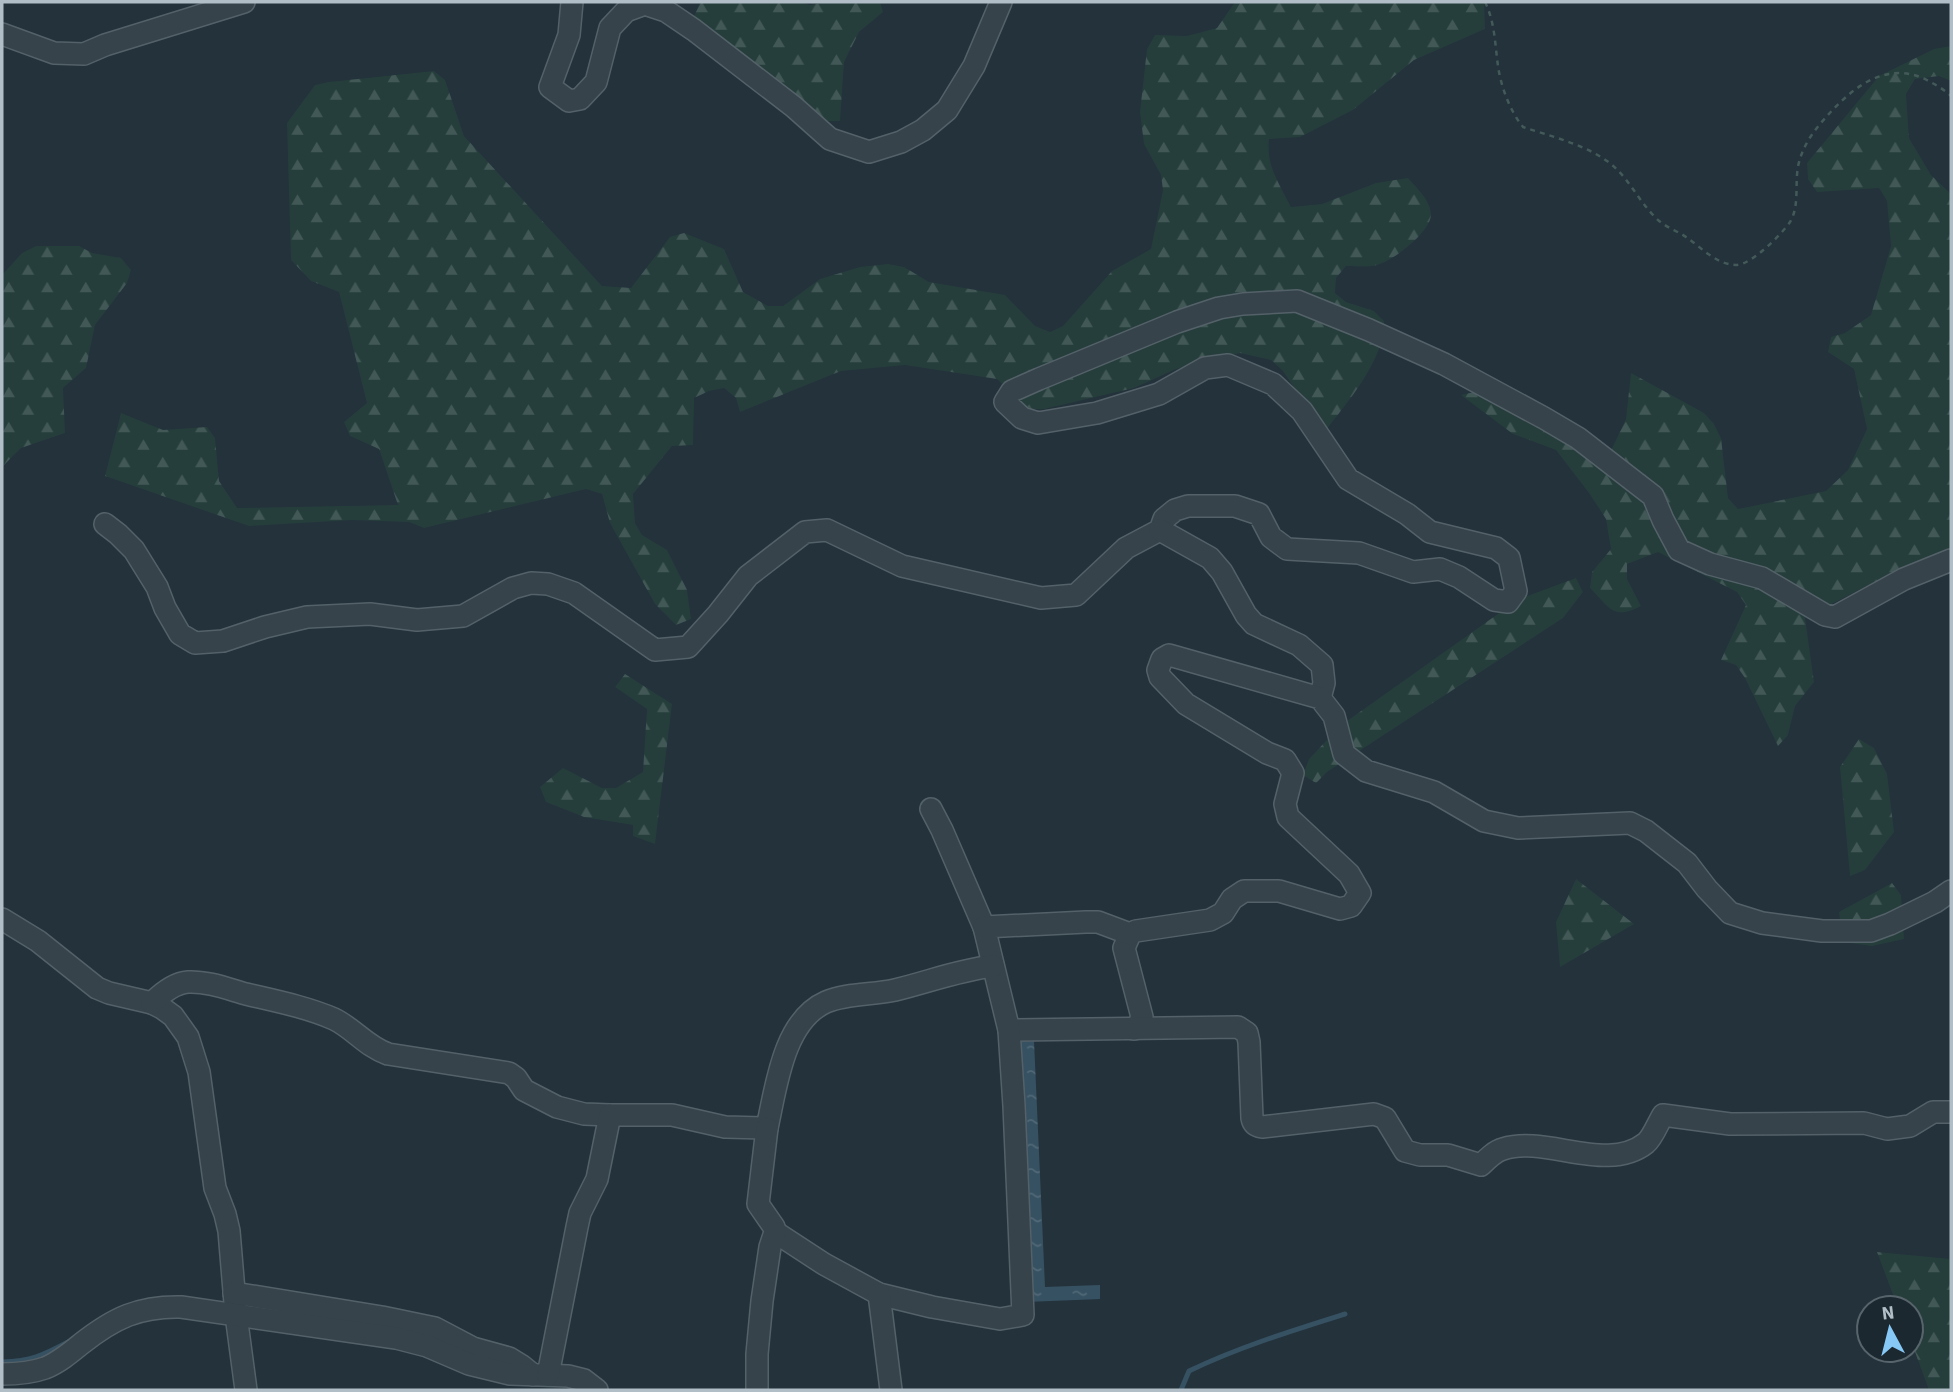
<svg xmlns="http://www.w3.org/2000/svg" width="1953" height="1392" viewBox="0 0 1953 1392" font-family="'Source Sans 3',sans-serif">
<defs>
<pattern id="forest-firs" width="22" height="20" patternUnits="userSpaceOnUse" patternTransform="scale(1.75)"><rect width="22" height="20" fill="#253e3b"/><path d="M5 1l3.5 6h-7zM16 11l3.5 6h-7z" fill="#425856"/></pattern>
<pattern id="water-ripples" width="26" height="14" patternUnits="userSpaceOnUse" patternTransform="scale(1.75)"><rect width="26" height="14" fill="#365162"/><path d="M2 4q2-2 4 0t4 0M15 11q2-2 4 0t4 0" fill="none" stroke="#516877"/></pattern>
</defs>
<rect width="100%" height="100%" fill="#23323b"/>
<!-- forest -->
<g fill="url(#forest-firs)">
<polygon points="700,2 801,2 810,5 827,2 880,2 883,12 859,32 844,62 840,121 822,121 693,19"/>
<path d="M1235,2h249l1,27 -71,31 -61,50 -53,27 -31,2c-3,27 10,44 22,68l31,-3 54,-21 32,-5c9,10 23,23 23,37 -1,17 -36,44 -51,49 -10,4 -23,2 -34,2l-10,12 -1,15 11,9 28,9 10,10c1,40 -38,82 -60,112l-41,-62 -12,-11 -31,-7 -64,16 -42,19 -90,21h-16l-31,-30 -92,-14 -64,6 -101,41 -4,-14 -12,-10 -15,3 -15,7 -1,47 -21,1 -39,48 2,29 7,12 25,15 20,40 4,29 -15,6 -21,-21 -45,-81 -8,-29 -16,-5 -162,39 -15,-6 -57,-2 -103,6 -144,-50 16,-63 42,17 44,-3 8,11 4,43 18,27 161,-3 -19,-56 -29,-13 -6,-14 23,-19 -28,-111 -28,-11 -20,-21 -4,-137 28,-38 14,-3 105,-11 11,9 19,56 138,150 29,2 39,-51 14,-4 40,16 19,43 25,14h15l37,-27 40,-12 28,-3 16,3 25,15 76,13 30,31 15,6 13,-6 49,-55 39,-22 12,-59 -2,-15 -17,-31 -4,-32 7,-63 8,-14 32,1 30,-8z"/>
<path d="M1951,46v35l-12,-5 -24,3 -9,15 3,44 22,37 20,19v358l-81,32 -65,34 9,64 -19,24 -7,29 -10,11 -33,-68 -9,-13 -15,-5 25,-55 -9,-13 -79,-40 -31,12v15l14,27c-28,15 -32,1 -51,-18l2,-16 19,-23 -5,-30 -17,-26 -33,-43 -43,-16 -52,-39 13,-3 29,10 103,59 20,-42 5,-46 73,40 10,11 7,14 7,60 10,11 88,-18 22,-21 19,-41 -13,-60 -26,-17 3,-15 14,-4 26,-18 20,-69 -4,-45 -8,-13 -62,4 -9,-13 -1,-16 72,-87 55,-27z"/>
<polygon points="36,246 79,246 92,253 121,258 131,270 127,283 95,325 86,368 63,388 65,433 21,448 2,467 2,275 22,253"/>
<polygon points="1576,578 1583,592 1563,618 1327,772 1316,783 1303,775 1309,759 1340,726 1519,599"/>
<polygon points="625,674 672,704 655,844 633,836 633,825 584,817 546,802 540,787 563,768 602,788 616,788 643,772 647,709 615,687"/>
<polygon points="1859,739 1874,748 1887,774 1894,832 1865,870 1850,876 1840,767"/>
<polygon points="1576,879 1634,924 1560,967 1556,922"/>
<polygon points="1892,883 1901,895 1904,939 1872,946 1843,942 1839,912"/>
<polygon points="1877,1252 1951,1259 1951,1390 1929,1390 1911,1341 1911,1308 1898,1308"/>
</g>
<!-- water -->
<polygon fill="url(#water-ripples)" points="1034,1041 1045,1287 1100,1285 1100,1299 1026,1302 1014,1042"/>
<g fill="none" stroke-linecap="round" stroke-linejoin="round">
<!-- stream -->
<g stroke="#365162" stroke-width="5">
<path d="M2,1362c29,-1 40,-6 66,-20"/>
<path d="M1181,1390l8,-19c50,-24 102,-40 156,-57"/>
</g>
<defs>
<g id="minor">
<polyline points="572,2 569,35 550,87 569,101 580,99 596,82 610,28 626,11 645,4 666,11 694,30 794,107 830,139 869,152 901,142 923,130 947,110 974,66 1001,2"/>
<polyline points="2,34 54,53 84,54 105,45 244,2"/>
<polyline points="105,524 118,534 134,550 157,587 165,608 180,634 195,643 223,641 265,627 307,617 370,614 417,620 463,616 513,588 531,583 548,584 574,593 655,650 688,647 718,614 748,576 805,532 827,530 902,566 1041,598 1076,595 1126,548 1160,530 1164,519 1175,510 1188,506 1235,506 1259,514 1271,537 1287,549 1359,553 1413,572 1440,569 1459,577 1494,600 1508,602 1516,591 1509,558 1496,548 1430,532 1407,514 1348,479 1302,411 1273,384 1228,365 1205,368 1159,394 1097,413 1038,423 1022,418 1005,402 1012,391 1039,379 1177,322 1219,308 1243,304 1297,301 1369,330 1444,364 1544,418 1578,438 1653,496 1663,520 1679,550 1710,564 1762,578 1825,615 1835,617 1904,579 1951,560"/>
<polyline points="1160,530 1210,558 1222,572 1246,615 1254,624 1299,645 1322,665 1324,683 1320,698"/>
<polyline points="931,809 942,830 984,927"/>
<polyline points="2,919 38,941 97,988 109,993 152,1003 162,1008 173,1016 188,1037 199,1072 215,1188 225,1214 229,1231 236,1315 246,1390"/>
<path d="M152,1003c10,-10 22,-20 36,-21 19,-1 40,7 58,12 30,7 60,13 88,25 19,9 33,28 54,35l121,19 7,5 8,12 33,17 27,7 26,1"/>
<polyline points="1134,1029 1139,1024 1142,1017 1124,948 1130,934 1136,931 1210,920 1223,913 1232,899 1244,891 1279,891 1340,909 1351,906 1360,893 1349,874 1288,817 1285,804 1293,773 1285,760 1267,753 1186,704 1160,677 1158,670 1162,659 1169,655 1320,698 1334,716 1344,754 1366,771 1434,792 1484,821 1518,828 1630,823 1646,831 1687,863 1707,889 1730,913 1762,923 1822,931 1871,931 1890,924 1935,902 1951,891"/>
<path d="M1009,1030l229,-3 9,6 2,9 3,76c1,6 4,8 10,9l112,-13 11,4 20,33 15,4h28l33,10c6,-6 14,-14 22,-16 43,-14 104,25 143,-6 7,-6 12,-20 17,-28l67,9 134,-1 23,6 23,-3 23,-14h18"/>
<polyline points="775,1232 824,1264 879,1294 932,1307 1000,1319 1023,1315 1014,1106 1009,1030 984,927 1086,922 1098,922 1130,934"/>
<polyline points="234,1293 382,1317 435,1328 473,1348 509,1358 522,1366 533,1375"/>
<polyline points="879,1294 891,1390"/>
<path d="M2,1374c14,0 29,-1 43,-6 13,-5 25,-15 36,-24 33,-26 58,-38 100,-37l215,31 31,8 42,18 41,10 58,2 16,4 13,10"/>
<path d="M548,1375l29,-148 3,-14 17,-34 13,-64h62l53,12 42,1c9,-40 16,-107 59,-126 21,-9 47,-7 69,-12 33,-8 64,-20 98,-24"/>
<polyline points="757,1390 757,1354 762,1301 770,1247 775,1232 774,1227 758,1204 767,1128"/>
</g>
</defs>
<!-- minor casing -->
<use href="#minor" stroke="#546169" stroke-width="24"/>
<!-- path -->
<path stroke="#445a59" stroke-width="2.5" stroke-dasharray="5 5" stroke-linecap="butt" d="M1485,2c10,20 10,43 13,64 3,21 12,45 25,61 27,9 60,17 84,34 21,15 30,38 48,56 9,10 21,13 31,20 15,10 30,28 51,28 15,-1 45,-31 53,-43 11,-18 3,-43 10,-63 5,-17 16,-31 28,-44 25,-28 58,-54 97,-36 9,5 19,10 26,17"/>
<!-- minor -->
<use href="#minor" stroke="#36434b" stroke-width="21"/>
</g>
<!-- border -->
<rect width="1953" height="1392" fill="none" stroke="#b2bec7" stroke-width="7"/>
<!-- north arrow -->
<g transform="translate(1890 1329) rotate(353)"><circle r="33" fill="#1c2830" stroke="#58646c" stroke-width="2"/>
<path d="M0-5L12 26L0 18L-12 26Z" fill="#86c9f7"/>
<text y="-10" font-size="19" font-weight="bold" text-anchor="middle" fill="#b2bec7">N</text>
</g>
</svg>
